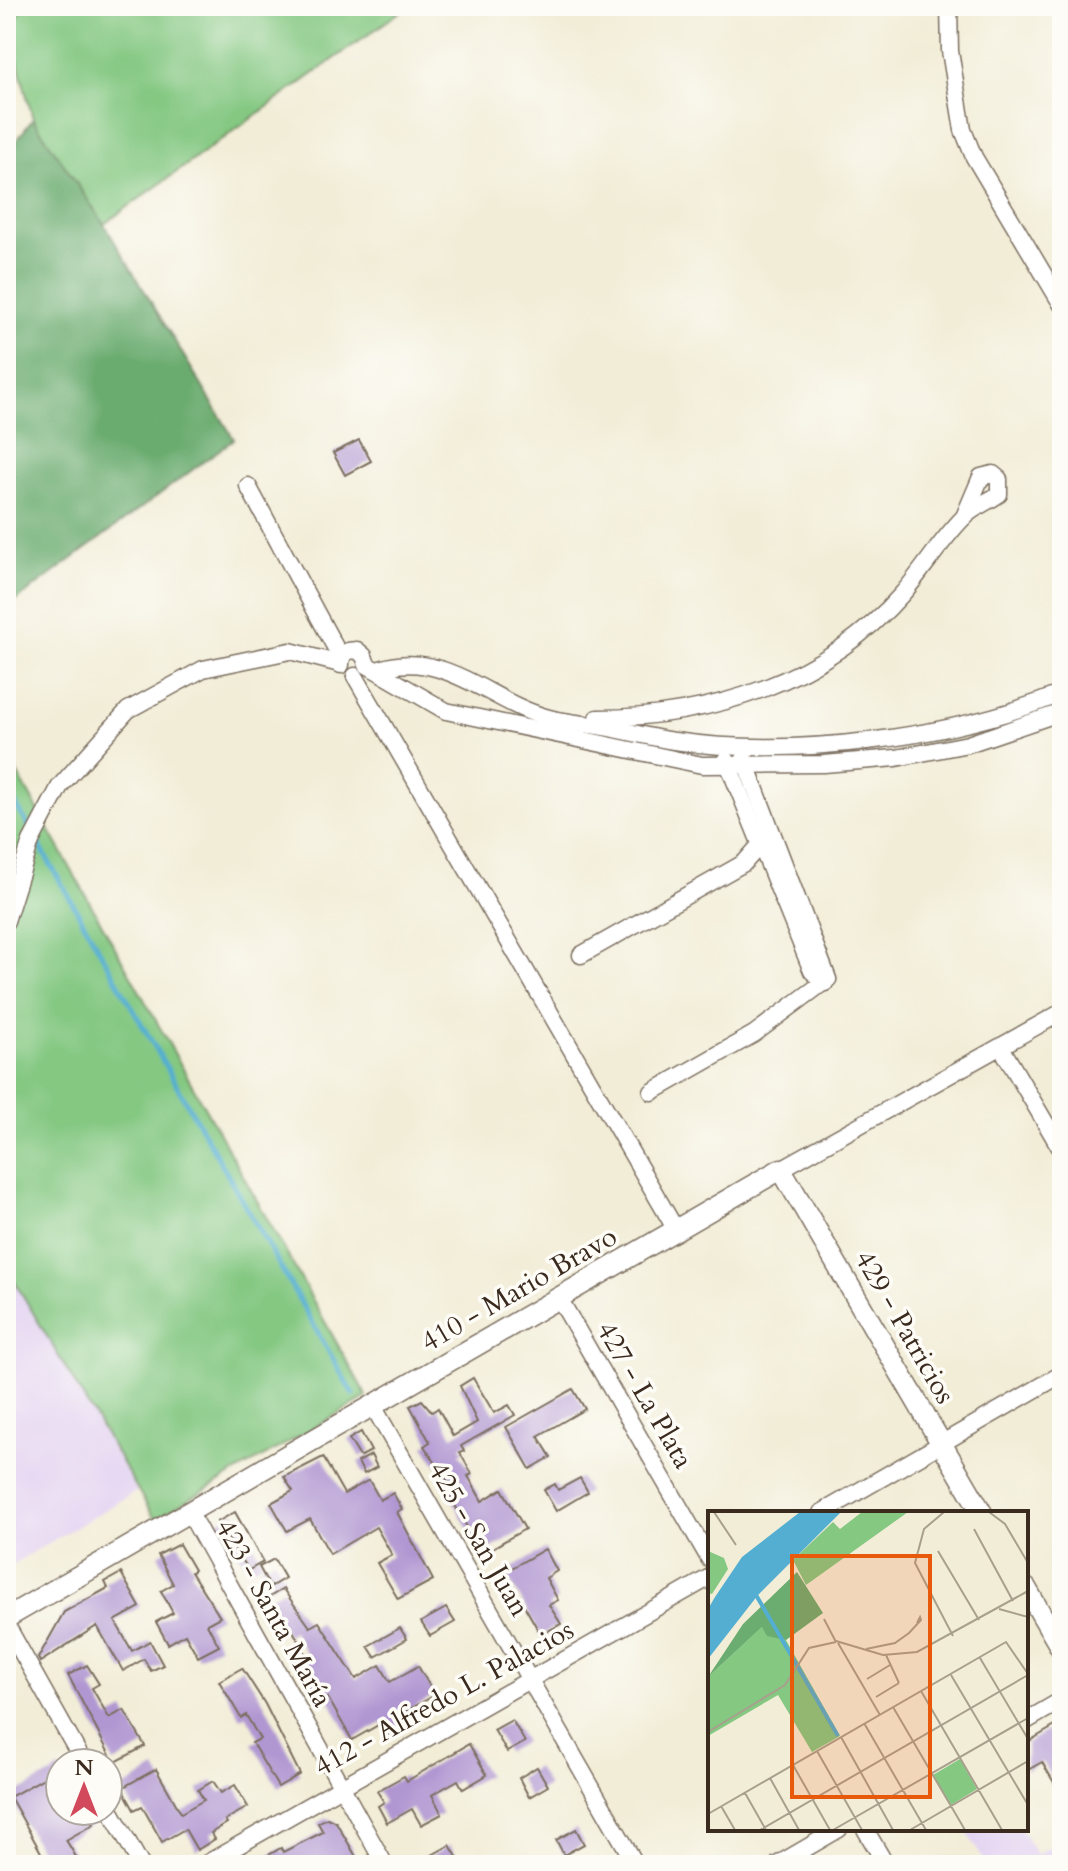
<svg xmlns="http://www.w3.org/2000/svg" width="1068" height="1871" viewBox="0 0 1068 1871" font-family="Cardo,serif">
<rect width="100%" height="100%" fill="#fdfcf7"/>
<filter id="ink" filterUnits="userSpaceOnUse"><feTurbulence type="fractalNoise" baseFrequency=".0125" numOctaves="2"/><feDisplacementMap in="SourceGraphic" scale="16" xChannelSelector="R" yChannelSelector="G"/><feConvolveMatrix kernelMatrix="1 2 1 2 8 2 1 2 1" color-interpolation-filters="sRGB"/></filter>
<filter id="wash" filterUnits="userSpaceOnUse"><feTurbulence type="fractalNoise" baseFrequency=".006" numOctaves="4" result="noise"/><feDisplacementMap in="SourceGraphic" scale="32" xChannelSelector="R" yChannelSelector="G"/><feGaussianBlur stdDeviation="1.8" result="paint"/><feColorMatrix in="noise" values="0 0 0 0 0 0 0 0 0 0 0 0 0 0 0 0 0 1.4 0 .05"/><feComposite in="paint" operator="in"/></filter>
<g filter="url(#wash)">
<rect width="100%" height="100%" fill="#f2edd7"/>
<!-- built -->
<g fill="#e3d3f2">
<polygon points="6,1267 137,1491 6,1568"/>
<polygon points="965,1829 1021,1829 1036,1854 1017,1865 986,1865"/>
<polygon points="1062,1840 1062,1865 1030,1865 1027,1860"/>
</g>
<!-- green -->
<g fill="#84c882" stroke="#607950" stroke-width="2">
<polygon points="26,6 408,6 104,224 33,119 8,26"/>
<polygon points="6,753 367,1397 155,1519 6,1267"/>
</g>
<!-- forest -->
<polygon fill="#6bac70" stroke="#536b47" stroke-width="2" points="33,119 104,224 234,439 6,608 6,154"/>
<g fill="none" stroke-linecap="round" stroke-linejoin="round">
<!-- stream -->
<g stroke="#53aed1" stroke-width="5">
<polyline points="6,788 31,830"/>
<polyline points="36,839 353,1394"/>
</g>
</g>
<g id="blocks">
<!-- building -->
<g fill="#b197d2">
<polygon points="359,440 371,461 345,475 333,453"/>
<polygon points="473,1378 494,1413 509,1405 515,1415 461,1446 464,1451 460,1453 472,1474 468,1476 482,1501 502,1489 525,1529 482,1554 447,1491 453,1488 424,1446 430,1442 410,1406 422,1400 432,1412 438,1408 453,1436 477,1422 460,1386"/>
<polygon points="573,1389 585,1409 538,1436 551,1457 530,1469 506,1427"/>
<polygon points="361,1432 371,1451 360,1457 349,1439"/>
<polygon points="371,1455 377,1467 364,1474 358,1462"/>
<polygon points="323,1457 344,1494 369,1480 380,1500 393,1493 402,1509 397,1512 433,1580 398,1599 377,1563 392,1555 376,1527 330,1554 310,1519 287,1531 271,1503 293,1491 284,1477"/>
<polygon points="580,1478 588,1492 556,1511 544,1490 555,1484 558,1490"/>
<polygon points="235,1512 263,1562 249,1570 217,1522"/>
<polygon points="179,1544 194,1570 191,1572 220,1617 207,1624 219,1646 198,1657 185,1634 168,1644 156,1622 173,1613 161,1591 173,1584 158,1555"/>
<polygon points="545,1549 557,1571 546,1578 558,1600 549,1605 561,1624 541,1635 505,1572"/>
<polygon points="274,1559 285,1578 270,1587 259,1567"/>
<polygon points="121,1573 140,1607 115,1621 132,1651 150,1641 163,1665 151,1671 144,1659 123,1671 97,1626 40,1662 38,1658 64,1612 108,1588 105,1582"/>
<polygon points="283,1589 310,1627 319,1622 356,1679 380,1665 390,1682 418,1666 435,1695 405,1712 412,1725 390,1738 382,1723 352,1740 328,1698 322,1701 297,1659 306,1654 293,1631 287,1635 266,1599"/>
<polygon points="446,1608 455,1622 430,1636 421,1622"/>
<polygon points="400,1628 407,1639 375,1657 368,1646"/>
<polygon points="87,1665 99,1684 92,1688 109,1718 124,1710 145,1746 114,1763 68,1675"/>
<polygon points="242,1668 265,1704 300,1774 278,1787 252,1743 260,1739 246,1715 241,1718 219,1681"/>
<polygon points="512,1720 525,1742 507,1752 494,1730"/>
<polygon points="1062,1722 1062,1796 1042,1762 1026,1771 1026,1743"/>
<polygon points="469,1744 487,1775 463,1789 458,1780 432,1795 442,1814 421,1825 412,1809 387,1823 378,1806 384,1802 377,1791 404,1776 407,1781"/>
<polygon points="537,1767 548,1786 529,1797 519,1778"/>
<polygon points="60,1769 60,1811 86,1811 94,1824 66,1840 81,1865 48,1865 10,1797"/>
<polygon points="156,1769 181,1813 204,1800 198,1790 213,1781 221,1793 235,1785 248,1807 225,1820 227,1823 211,1833 215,1839 197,1850 185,1829 162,1842 142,1806 134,1810 122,1788"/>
<polygon points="327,1818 336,1822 358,1860 350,1865 251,1865 281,1848 283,1852 323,1832 318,1823"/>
<polygon points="576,1829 584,1844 564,1855 556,1840"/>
<polygon points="450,1845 462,1865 414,1865"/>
</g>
</g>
</g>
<g filter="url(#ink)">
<use href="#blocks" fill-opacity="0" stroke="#7b6e5f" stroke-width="2"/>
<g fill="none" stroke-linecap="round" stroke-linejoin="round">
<defs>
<g id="minor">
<polyline points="949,6 950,51 963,130 974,157 1062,305"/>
<polyline points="248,486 341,658 341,665"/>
<polyline points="341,658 348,651 357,650 364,656 367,665 446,711 702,765 824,764 896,758 968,744 1062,712"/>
<path d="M380,669c65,-21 110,34 169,49 19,5 40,6 60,10 22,4 43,10 65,13 118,17 278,-2 388,-48"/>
<polyline points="355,676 676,1230"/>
<path d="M597,718c114,0 229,-37 306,-125 21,-24 38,-53 61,-76 10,-10 24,-15 35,-23v-15l-6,-5 -12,3 -17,40"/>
<polyline points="726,759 812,971 825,983"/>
<polyline points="6,921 31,841 60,786 128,710 203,669 290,651 340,664"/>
<polyline points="581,955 744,863 760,845 767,843"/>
<polyline points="1001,1047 1062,1151"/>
<polyline points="652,1092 754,1034 828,979 744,759"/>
<polyline points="781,1169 1062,1012"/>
<polyline points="559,1298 710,1560"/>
<polyline points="373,1406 636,1865"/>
<polyline points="189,1512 385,1865"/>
<polyline points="821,1513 1062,1374"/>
<polyline points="6,1624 84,1763"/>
<polyline points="1026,1721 1062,1700"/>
<polyline points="108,1806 141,1865"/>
<polyline points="865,1829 886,1865"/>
<polyline points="204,1865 710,1577"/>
<polyline points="777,1865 839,1829"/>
</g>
<g id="tertiary">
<polyline points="1026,1588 1062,1650"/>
<polyline points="6,1618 781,1169 982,1513"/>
</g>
</defs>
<!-- minor casing -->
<use href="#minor" stroke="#7b6e5f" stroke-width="19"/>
<!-- tertiary casing -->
<use href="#tertiary" stroke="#7b6e5f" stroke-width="23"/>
<!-- minor -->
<use href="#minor" stroke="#fff" stroke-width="16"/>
<!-- tertiary -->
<use href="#tertiary" stroke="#fff" stroke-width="20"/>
</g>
</g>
<g text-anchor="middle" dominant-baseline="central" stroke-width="7" stroke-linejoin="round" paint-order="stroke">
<!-- street labels -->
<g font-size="28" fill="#3b2a1e" stroke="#fdfcf7">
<text transform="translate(519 1289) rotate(-30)">410 - Mario Bravo</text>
<text transform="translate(905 1327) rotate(60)">429 - Patricios</text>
<text transform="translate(645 1395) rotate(60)">427 - La Plata</text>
<text transform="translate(479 1539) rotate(60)">425 - San Juan</text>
<text transform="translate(274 1613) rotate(61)">423 - Santa María</text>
<text transform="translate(444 1698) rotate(-29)">412 - Alfredo L. Palacios</text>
</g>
</g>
<!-- overview -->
<g transform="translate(708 1511)">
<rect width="320" height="320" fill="#f2edd7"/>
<path d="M154,1h46l-102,73 -13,-25 40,-38 7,7zM0,40l16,7 4,11 -16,25 -4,-1zM55,115l23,14 54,96 -28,16 -34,-57 -70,41v-59zM252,248l17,30 -26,16 -18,-30z" fill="#84c882"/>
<path d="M89,61l26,41 -37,27 -19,-4 -5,-9 -54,50 35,-53z" fill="#6bac70"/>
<path d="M92,1h41l-83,83 -50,64v-50l7,-12 27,-40z" fill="#53aed1"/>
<path fill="none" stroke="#53aed1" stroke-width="4" d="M48,84l82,141"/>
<path fill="none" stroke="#a99f8d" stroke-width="2" d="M6,1l22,33M236,1l-20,17 -9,34 38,73M281,1l16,12 23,39M266,18l39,72M230,40l41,69M291,98l29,8M116,108l12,23M128,130l47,14 34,-3 111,-61M130,132l42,72M158,138l29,-6 14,-10 12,-13 -1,-3 -3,6M178,144l13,28M272,147l48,81M243,164l77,130M159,168l23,-14M213,180l81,139M168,186l23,-14M185,196l72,123M156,212l62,107M0,221l77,-47 24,-37 27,-6M133,226l52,93M109,240l45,79M85,254l37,65M62,267l29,52M37,282l21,37M13,295l14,24M0,303l298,-172 22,32M52,319l268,-155M125,319l195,-112M202,319l118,-69"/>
<path fill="#e8590c" fill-opacity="0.15" stroke="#e8590c" stroke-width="4" d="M84,45h138v241h-138z"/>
<rect width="320" height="320" fill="none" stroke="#3b2a1e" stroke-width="4"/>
</g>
<!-- margin -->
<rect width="1068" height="1871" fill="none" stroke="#fdfcf7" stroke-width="32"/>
<!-- north arrow -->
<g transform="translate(84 1787)"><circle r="38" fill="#fdfcf7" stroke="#afa8a0" stroke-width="2"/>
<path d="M0-6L14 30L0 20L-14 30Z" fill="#d1495b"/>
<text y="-12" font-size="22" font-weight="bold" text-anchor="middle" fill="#3b2a1e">N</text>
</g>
</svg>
